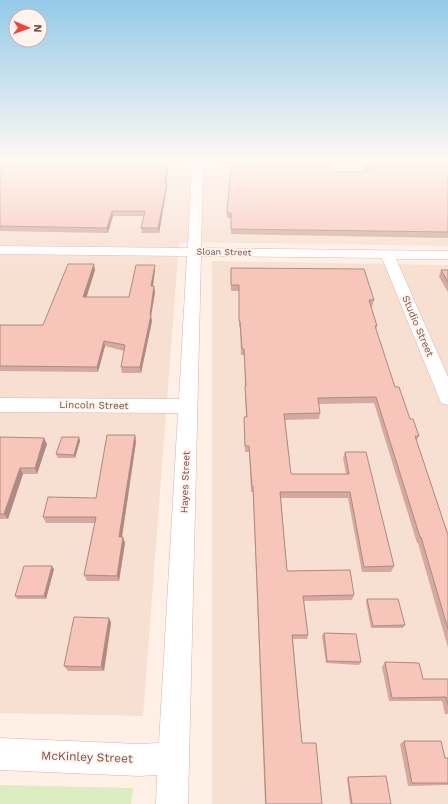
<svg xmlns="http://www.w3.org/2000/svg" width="448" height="804" viewBox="0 0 448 804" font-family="'Work Sans',sans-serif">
<rect width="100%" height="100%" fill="#ffefe4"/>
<!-- residential -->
<g fill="#f7dfd2">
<polygon points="0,160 448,160 448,246 179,242 143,716 0,713"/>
<polygon points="212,261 448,265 448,804 212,804"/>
</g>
<!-- green -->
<polygon fill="#dceec1" points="0,785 133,788 131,804 0,804"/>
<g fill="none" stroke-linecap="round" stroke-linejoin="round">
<defs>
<g id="minor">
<polygon points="193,160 257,161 262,164 257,167 203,167 201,248 448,251 448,259 396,259 448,377 448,405 441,403 439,398 382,258 201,256 188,804 156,804 157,775 139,776 0,770 0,738 139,744 159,743 178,413 0,412 0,398 179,399 187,256 0,254 0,246 188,248 192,167 141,167 136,164 141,161"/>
<polygon points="305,161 391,162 396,165 391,168 301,166 300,164"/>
</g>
</defs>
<!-- minor casing -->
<use href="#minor" stroke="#d4b6ab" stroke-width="1"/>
<!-- minor -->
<use href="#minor" fill="#fff" fill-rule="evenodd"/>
</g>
<!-- wall -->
<g fill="#d4a99f">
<polygon points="0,162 167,163 168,168 166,183 167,188 159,233 142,233 141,228 144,216 113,216 108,233 0,231"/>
<polygon points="365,164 448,164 448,238 231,234 231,218 227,218 227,213 334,172 365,172 364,169"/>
<polygon points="231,268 374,300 372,307 371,307 377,326 376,330 395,387 410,419 419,436 416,442 448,535 448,648 418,543 417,543 374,403 319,404 320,413 319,419 285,420 291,474 346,474 343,458 345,452 394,566 391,572 362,572 348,498 281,498 287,571 354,595 352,600 304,601 308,635 307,639 293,639 302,743 322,804 265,804 253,492 251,492 249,452 245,452 244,424 244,417 246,417 245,392 245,386 244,355 241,355 240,327 239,327 239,291 231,291"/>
<polygon points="95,270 86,297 129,297 155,270 153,286 155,292 151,316 152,321 141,373 122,373 121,367 124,351 105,346 98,372 0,371 0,325 43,325"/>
<polygon points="441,270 448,270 448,292 439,277"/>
<polygon points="135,435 136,442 122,537 125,543 119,581 87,581 84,575 95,523 46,523 43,517 96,498"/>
<polygon points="0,437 47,444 37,474 23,474 8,519 0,519"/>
<polygon points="79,437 80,441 75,458 58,458 56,454"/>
<polygon points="54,569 46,599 17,599 15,596"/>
<polygon points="367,599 405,625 403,628 371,628 366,602"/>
<polygon points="109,618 111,623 104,671 68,671 64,666"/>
<polygon points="324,633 361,662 359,665 326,663 322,636"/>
<polygon points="385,662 423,679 448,679 448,714 445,714 442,701 389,701 382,667"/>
<polygon points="404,741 445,758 448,758 448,785 408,786 400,744"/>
<polygon points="348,777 391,804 350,804 347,778"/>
</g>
<!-- shaded-wall -->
<g fill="#ad8a82">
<polygon points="167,163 168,168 165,188 165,183"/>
<polygon points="167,183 167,188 159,233 158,228"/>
<polygon points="112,211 113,216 108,233 107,228"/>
<polygon points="94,264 95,270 85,302 83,297"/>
<polygon points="155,265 155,270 152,292 151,286"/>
<polygon points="154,286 155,292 151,316 152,321 141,373 140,367 150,315"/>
<polygon points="104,341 105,346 98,372 97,367"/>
<polygon points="135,435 136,442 121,543 119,537"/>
<polygon points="79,437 80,441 75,458 74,455"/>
<polygon points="44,438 47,444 37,474 35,468"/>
<polygon points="20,468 23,474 8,519 4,514"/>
<polygon points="123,537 125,543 119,581 117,576"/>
<polygon points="52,566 54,569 46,599 44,596"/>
<polygon points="109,618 111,623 104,671 101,667"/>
</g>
<!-- building -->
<g fill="#f7c5b9" stroke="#ad8a82">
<polygon points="0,162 167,163 165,183 167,183 158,228 141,228 145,211 112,211 107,228 0,226"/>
<polygon points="231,164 331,164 334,172 369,172 365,164 448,164 448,232 231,229 231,213 227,213"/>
<polygon points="68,264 94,264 83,297 129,297 136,265 155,265 151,286 154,286 150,315 151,315 140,367 121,367 125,345 104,341 97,367 0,366 0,325 43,325"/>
<polygon points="231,268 364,269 374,300 369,300 377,326 375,326 395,387 399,387 410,419 413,419 419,436 415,436 448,535 448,629 421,537 420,537 376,397 318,398 320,413 284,414 291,474 349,474 345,452 366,452 394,566 364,567 350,492 280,492 287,571 350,570 354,595 303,596 308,635 292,635 302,743 316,743 322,804 266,804 253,486 252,486 249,446 245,446 244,417 247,417 245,386 246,386 244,349 242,349 240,321 239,321 239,285 231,285"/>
<polygon points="441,270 448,270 448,282"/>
<polygon points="107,435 135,435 119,537 123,537 117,576 84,575 96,517 43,517 48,497 96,498"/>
<polygon points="0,437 44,438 35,468 20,468 4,514 0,514"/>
<polygon points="62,437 79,437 74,455 56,454"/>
<polygon points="24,566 52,566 44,596 15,596"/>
<polygon points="367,599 398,599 405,625 373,626"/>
<polygon points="74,617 109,618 101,667 64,666"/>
<polygon points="324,633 356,634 361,662 327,661"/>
<polygon points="385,662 419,663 423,679 448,679 448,705 446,697 392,698"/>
<polygon points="404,741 441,741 445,758 448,758 448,783 412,783"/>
<polygon points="386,776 391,804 352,804 348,777"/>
</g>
<!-- sky -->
<linearGradient id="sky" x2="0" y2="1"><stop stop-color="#94cae8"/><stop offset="0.59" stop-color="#fff8f3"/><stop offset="1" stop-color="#fff8f3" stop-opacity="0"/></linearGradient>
<rect width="448" height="273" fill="url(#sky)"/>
<g text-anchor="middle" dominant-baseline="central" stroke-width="3.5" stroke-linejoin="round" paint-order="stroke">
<!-- far-street labels -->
<g font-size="9" fill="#7a4f46" stroke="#fff4ed">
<text transform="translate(224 252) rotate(1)">Sloan Street</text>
</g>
<!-- street labels -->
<g font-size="10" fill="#7a4f46" stroke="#fff4ed">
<text transform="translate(418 326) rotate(67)">Studio Street</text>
<text transform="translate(94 405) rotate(1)">Lincoln Street</text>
<text transform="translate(185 482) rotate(-88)">Hayes Street</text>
</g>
<!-- near-street labels -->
<g font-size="12" fill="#7a4f46" stroke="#fff4ed">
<text transform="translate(87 757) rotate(2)">McKinley Street</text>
</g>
</g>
<!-- north arrow -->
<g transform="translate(28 28) rotate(92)"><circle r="19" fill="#fff4ed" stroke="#cab2aa"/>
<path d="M0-3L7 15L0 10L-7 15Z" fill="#f5413d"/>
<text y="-6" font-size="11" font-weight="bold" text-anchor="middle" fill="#7a4f46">N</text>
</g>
</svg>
